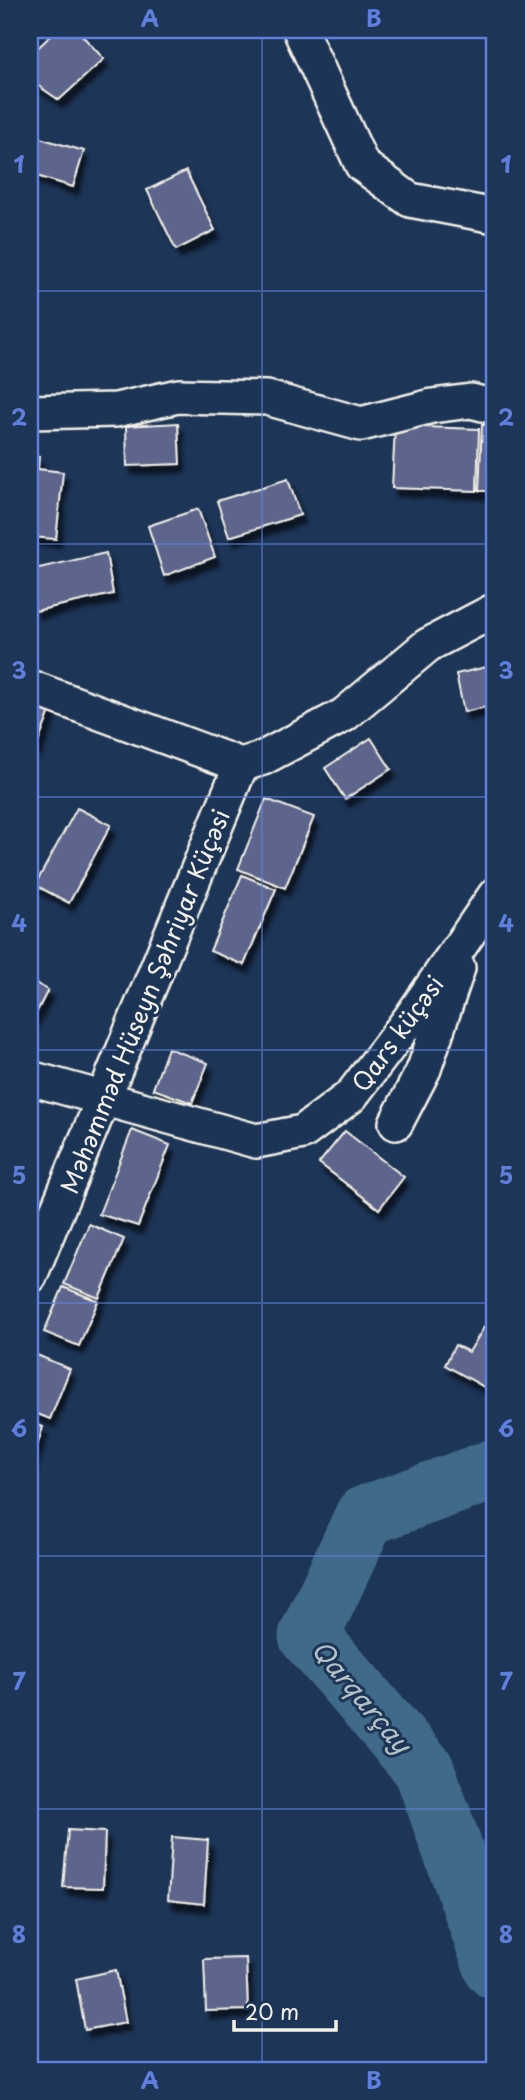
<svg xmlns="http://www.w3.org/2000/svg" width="525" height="2100" viewBox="0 0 525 2100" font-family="'Playpen Sans',sans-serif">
<defs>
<filter id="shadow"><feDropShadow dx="4.5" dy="8" stdDeviation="2" flood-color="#0009"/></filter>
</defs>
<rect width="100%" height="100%" fill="#1d3557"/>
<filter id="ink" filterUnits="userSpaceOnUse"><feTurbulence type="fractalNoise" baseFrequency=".0143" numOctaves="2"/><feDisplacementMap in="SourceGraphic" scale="14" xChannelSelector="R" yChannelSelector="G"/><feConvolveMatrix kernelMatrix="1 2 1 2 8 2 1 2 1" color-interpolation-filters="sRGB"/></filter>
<g filter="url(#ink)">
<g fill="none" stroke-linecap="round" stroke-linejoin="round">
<!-- river -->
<polyline stroke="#416a89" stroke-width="61" points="495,1469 365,1516 309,1636 424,1769 495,1969"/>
</g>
<!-- building -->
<g fill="#5d658c" stroke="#f4f1e8" stroke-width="2" filter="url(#shadow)">
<polygon points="57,30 77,30 104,59 59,100 30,80 30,55"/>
<polygon points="33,136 84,151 73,187 30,174 30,148"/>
<polygon points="186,171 215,230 176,250 147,190"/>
<polygon points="178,423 180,464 127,466 126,426"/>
<polygon points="482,425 495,425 495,491 479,491"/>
<polygon points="395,426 479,429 477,491 392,488"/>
<polygon points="30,456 39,457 38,469 63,472 56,539 30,537"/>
<polygon points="288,479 300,515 229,537 217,501"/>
<polygon points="198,509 215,557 164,576 148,526"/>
<polygon points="106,553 113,594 35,611 30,570"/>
<polygon points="495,665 495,705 464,712 456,674"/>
<polygon points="30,698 52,706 36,748 30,745"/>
<polygon points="371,738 391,769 345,799 325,768"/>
<polygon points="266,799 314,817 285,888 238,869"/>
<polygon points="77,808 111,825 69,903 35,885"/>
<polygon points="242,875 276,889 244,965 210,951"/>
<polygon points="30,980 48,990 30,1025"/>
<polygon points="168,1048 208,1063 192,1103 153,1089"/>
<polygon points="132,1130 170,1145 138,1226 99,1214"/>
<polygon points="345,1131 404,1177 379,1209 319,1163"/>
<polygon points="89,1224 124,1239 99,1298 64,1284"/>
<polygon points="63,1287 98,1301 79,1346 44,1332"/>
<polygon points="495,1309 495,1393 445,1365 455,1345 469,1352"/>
<polygon points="30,1352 70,1369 50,1419 30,1411"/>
<polygon points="30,1423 43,1427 30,1468"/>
<polygon points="68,1830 105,1832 103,1888 63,1887"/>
<polygon points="172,1837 208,1840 204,1904 168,1900"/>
<polygon points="246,1958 248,2010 206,2011 204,1959"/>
<polygon points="116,1970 126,2022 85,2030 76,1979"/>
</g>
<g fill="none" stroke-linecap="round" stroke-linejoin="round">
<defs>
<g id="minor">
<polyline points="300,30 362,165 410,200 495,216"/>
<polyline points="30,412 116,410 178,396 267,398 361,424 432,406 471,401 495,407"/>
<polyline points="30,687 241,765 263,758 344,715 428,645 495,610"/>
<polyline points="30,1078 256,1141 303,1132 351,1096 409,1020 495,895"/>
<polyline points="396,1123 424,1069 458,968"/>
<polyline points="30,1276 241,765"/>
</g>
</defs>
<!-- minor casing -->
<use href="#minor" stroke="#f4f1e8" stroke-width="38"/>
<!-- minor -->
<use href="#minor" stroke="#1d3557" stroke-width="33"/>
</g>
</g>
<!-- grid -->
<path fill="none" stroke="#5e7fdd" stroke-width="2" stroke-opacity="0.55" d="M262,30v2040M30,291h465M30,544h465M30,797h465M30,1050h465M30,1303h465M30,1556h465M30,1809h465"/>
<g text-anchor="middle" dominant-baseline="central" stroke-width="6" stroke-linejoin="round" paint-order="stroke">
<!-- street labels -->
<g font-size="24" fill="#f4f1e8" stroke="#1d3557">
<text transform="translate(144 1001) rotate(-68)">Məhəmməd Hüseyn Şəhriyar Küçəsi</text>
<text transform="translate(397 1033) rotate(-54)">Qars küçəsi</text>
</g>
<!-- water labels -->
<g font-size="26" font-style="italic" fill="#b5c2c7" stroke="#1d3557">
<text transform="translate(362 1696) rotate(50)">Qarqarçay</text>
</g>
</g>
<!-- margin -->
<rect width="525" height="2100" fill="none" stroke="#1d3557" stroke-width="77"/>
<!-- scale -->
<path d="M234 2020v10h102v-10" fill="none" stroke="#f4f1e8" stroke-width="3.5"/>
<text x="245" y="2020" font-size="21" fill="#f4f1e8" stroke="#1d3557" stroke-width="5" paint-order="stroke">20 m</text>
<rect x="38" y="38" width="448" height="2024" fill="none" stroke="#5e7fdd" stroke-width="2.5"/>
<g font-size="23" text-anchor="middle" font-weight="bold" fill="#5e7fdd">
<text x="150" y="27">A</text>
<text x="374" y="27">B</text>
<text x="19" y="173">1</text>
<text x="506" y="173">1</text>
<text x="19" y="426">2</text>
<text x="506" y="426">2</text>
<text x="19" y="679">3</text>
<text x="506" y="679">3</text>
<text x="19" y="932">4</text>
<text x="506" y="932">4</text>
<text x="19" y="1184">5</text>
<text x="506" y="1184">5</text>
<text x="19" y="1437">6</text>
<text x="506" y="1437">6</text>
<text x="19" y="1690">7</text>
<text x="506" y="1690">7</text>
<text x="19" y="1943">8</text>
<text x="506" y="1943">8</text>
<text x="150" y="2089">A</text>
<text x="374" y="2089">B</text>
</g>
</svg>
